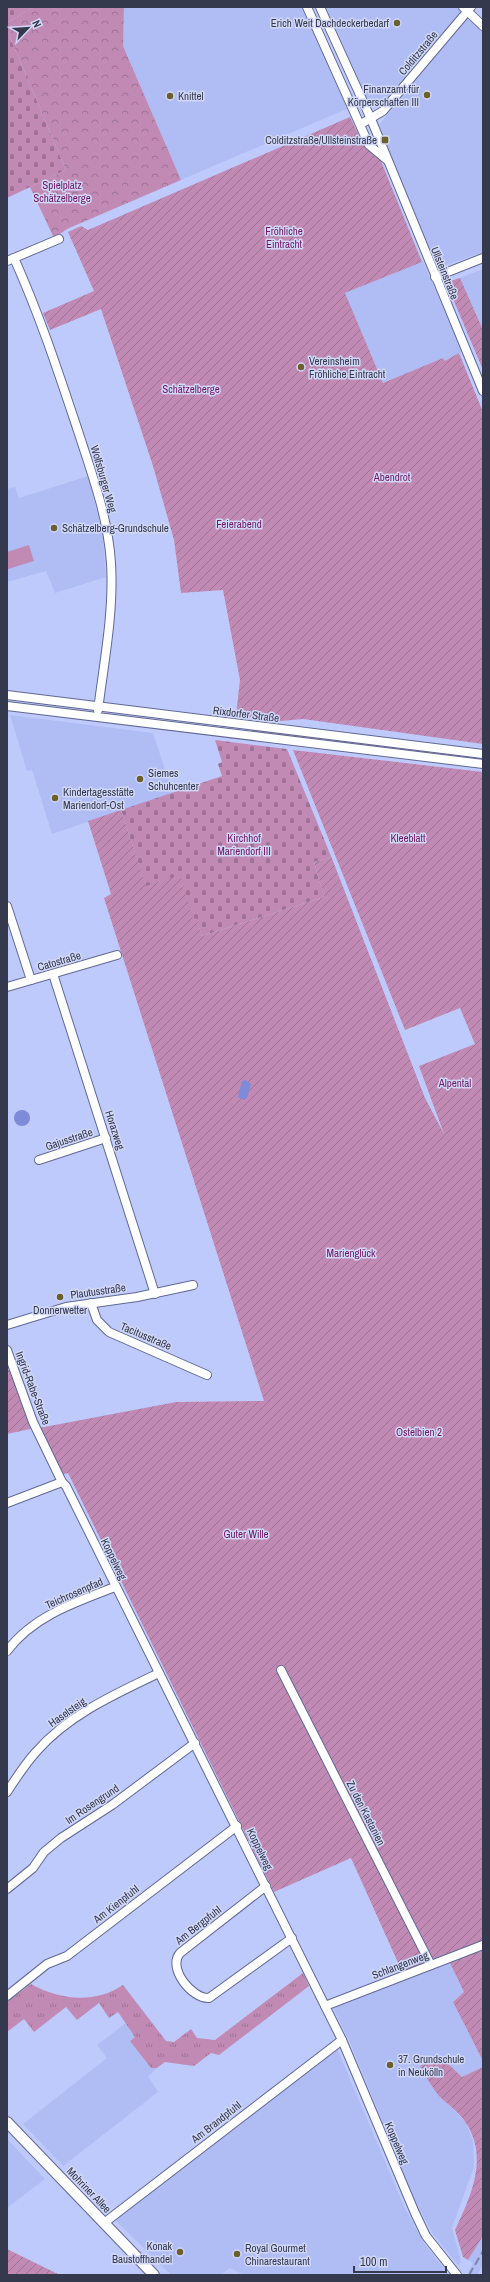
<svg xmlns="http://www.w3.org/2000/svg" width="490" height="2282" viewBox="0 0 490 2282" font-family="'Archivo Narrow',sans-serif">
<defs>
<pattern id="grass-tufts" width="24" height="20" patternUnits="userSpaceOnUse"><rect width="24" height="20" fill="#c08ab4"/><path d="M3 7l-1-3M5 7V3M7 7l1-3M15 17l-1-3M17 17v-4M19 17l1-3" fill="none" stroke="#9d7295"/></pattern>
<pattern id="cemetery-stones" width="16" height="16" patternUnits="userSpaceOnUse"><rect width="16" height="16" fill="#c08ab4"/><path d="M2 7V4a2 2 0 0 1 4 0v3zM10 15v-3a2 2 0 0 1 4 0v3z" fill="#9d7295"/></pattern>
<pattern id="park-crowns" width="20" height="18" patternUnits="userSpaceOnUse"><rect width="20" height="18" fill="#c08ab4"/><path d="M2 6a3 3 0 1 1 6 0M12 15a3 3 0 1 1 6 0" fill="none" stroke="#9d7295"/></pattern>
<pattern id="garden-furrows" width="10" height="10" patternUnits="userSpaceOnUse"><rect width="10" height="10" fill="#c08ab4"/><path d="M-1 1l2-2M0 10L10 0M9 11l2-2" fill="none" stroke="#9d7295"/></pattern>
</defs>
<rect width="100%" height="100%" fill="#bfcafc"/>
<!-- built -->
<g fill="#b0bdf5">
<polygon points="124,7 302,7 349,108 181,180 123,46"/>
<polygon points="324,7 457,7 461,11 388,98 376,106 368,101"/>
<polygon points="467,18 483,32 483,252 441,267 433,261 379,125"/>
<polygon points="423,261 462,352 445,361 443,358 383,383 345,293"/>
<polygon points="483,269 483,330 460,278"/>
<polygon points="88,476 103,536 106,577 55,593 46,571 7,582 7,489 15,487 19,498"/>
<polygon points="10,715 153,733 173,793 52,834 32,770 27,771"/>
<polygon points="450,1963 464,1992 453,2002 483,2061 483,2067 462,2077 442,2058 420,2066 437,2092 466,2123 473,2141 474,2167 452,2228 461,2261 459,2266 433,2234 414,2199 351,2045 333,2008"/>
<polygon points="126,2023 135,2037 130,2040 151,2068 157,2068 148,2076 158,2092 63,2166 23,2124 107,2058 97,2045"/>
<polygon points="336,2046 404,2206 423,2242 449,2275 244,2275 230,2268 221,2275 171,2275 116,2221 117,2219 115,2216"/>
<polygon points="7,2139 45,2179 7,2208"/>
<polygon points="483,2236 483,2264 478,2275 470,2275 468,2271 473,2263 468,2260"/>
</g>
<!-- grass -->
<g fill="url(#grass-tufts)">
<polygon points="251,729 483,757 483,761 251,732"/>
<path d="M303,1973l6,13 -90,69 -8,-2 -17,13 -29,-4 -8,6h-6l-21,-27 5,-4 -17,-25 -9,6 -10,-15 -22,17 -11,-13 -32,25 -10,-13 -17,13v-30l24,-18c28,16 64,20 92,1l43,56 8,1 17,-13 6,9 18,2z"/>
</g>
<!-- cemetery -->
<g fill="url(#cemetery-stones)">
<polygon points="7,7 33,7 7,23"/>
<polygon points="7,30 66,170 7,198"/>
<polygon points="215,740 287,749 331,856 330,858 314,862 324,897 202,936 196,919 193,919 146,887 121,810 222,776 218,764 222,762"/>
</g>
<!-- park -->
<polygon fill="url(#park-crowns)" points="33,7 124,7 123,46 181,180 67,229 54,238 30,187 66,170 7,30 7,23"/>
<!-- garden -->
<g fill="url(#garden-furrows)">
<polygon points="350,117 364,146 381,161 422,262 345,293 383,383 443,358 445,361 459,353 483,412 483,744 303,719 281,721 236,715 240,680 223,590 181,593 174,540 153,466 101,309 50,330 43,313 94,291 68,232 81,226 88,230"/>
<polygon points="460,278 483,330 483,370 448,287 450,281"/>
<polygon points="293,750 483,772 483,2061 453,2002 464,1992 450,1963 404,1976 351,1858 274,1892 68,1473 61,1475 39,1428 176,1402 264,1401 104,898 111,894 88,821 121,810 146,886 180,875 193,919 196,918 202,936 324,897 314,862 330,858 331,856 425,1098 444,1134 419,1066 475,1044 460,1008 405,1030"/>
<polygon points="7,1370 13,1370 35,1428 7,1434"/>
<path d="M442,2058l20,19 21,-10v169l-15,24 -5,-3 -8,-27c16,-34 35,-74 9,-110 -6,-8 -16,-16 -24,-23 -8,-9 -14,-21 -20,-31z"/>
<polygon points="7,2249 60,2275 7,2275"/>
</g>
<!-- pitch -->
<polygon fill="#c08ab4" points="29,545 34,561 8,569 7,552"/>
<!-- water -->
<g fill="#7d8bd9">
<polygon points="245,1080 251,1084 247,1098 244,1100 238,1097 242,1081"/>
<circle cx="22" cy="1118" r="8"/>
</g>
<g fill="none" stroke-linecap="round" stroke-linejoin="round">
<defs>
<g id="minor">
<polyline points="307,7 369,145 387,160"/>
<polyline points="320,7 371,119 483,391"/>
<polyline points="463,7 483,26"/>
<polyline points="361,124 383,111 471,7"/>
<path d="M14,258c26,58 44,113 64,173 14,43 30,86 33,132 3,49 -7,99 -13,147"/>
<polyline points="7,261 59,239"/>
<polyline points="435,277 483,258"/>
<polyline points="7,695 483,754"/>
<polyline points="7,706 483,764"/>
<polyline points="7,906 31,980"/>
<polyline points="53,974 155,1294"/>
<polyline points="7,987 117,955"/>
<polyline points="39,1160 106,1138"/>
<polyline points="91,1303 97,1320 109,1332 207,1375"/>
<polyline points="7,1325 66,1307 137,1297 193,1285"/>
<polyline points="7,1350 33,1422 62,1482 66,1486 342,2040 415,2213 426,2236 457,2275"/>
<polyline points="7,1503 62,1482"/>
<path d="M7,1651c26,-35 69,-49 108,-64"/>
<polyline points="281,1670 431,1965"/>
<path d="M7,1792c9,-14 18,-28 29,-40 32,-37 79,-58 123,-79"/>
<path d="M266,1886l-86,67c-13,15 12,46 29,45l83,-60"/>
<polyline points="7,1889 33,1868 44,1852 61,1838 112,1805 195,1743"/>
<polyline points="7,1996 47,1964 67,1956 237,1826"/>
<polyline points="325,2006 483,1945"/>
<polyline points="104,2223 342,2040"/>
</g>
<polyline id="major" points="7,2122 154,2275"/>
</defs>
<!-- minor casing -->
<use href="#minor" stroke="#606995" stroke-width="10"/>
<!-- major casing -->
<use href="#major" stroke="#606995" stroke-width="12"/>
<!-- minor -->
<use href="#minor" stroke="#fff" stroke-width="8"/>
<!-- major -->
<use href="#major" stroke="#fff" stroke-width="10"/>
<!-- rail -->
<polyline stroke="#7b83a6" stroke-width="2" stroke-dasharray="8 4" stroke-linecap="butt" points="469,2275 483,2251"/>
</g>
<!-- markers -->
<g fill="#6c5f2c" stroke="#d1d8f7" stroke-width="1.5">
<circle cx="397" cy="23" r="4"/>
<circle cx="427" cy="95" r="4"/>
<circle cx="170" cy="96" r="4"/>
<rect x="381" y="136" width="8" height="8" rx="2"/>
<circle cx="301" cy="367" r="4"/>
<circle cx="54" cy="528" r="4"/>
<circle cx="140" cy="779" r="4"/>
<circle cx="55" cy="798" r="4"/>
<circle cx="60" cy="1297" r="4"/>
<circle cx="390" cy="2065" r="4"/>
<circle cx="180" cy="2252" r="4"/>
<circle cx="237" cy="2254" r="4"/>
</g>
<g text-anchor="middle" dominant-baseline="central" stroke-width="3" stroke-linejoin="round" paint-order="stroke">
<!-- poi labels -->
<g font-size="11" fill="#35394d" stroke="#d1d8f7" text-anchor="start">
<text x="389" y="23" text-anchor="end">Erich Weit Dachdeckerbedarf</text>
<text x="419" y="89" text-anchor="end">Finanzamt für<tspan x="419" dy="13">Körperschaften III</tspan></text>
<text x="178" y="96">Knittel</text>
<text x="377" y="140" text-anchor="end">Colditzstraße/Ullsteinstraße</text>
<text x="309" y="361">Vereinsheim<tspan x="309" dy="13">Fröhliche Eintracht</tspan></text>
<text x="62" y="528">Schätzelberg-Grundschule</text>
<text x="148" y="773">Siemes<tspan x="148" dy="13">Schuhcenter</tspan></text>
<text x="63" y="792">Kindertagesstätte<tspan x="63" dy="13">Mariendorf-Ost</tspan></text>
<text x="60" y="1310" text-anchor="middle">Donnerwetter</text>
<text x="398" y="2059">37. Grundschule<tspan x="398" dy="13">in Neukölln</tspan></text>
<text x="172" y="2246" text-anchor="end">Konak<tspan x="172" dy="13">Baustoffhandel</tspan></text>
<text x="245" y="2248">Royal Gourmet<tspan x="245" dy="13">Chinarestaurant</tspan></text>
</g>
<!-- street labels -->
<g font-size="11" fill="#35394d" stroke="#d1d8f7">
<text transform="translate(418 53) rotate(-50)">Colditzstraße</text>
<text transform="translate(445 273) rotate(68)">Ullsteinstraße</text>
<text transform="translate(104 479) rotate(74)">Wolfsburger Weg</text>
<text transform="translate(246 714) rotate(7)">Rixdorfer Straße</text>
<text transform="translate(59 961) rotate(-16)">Catostraße</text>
<text transform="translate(115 1130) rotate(72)">Horazweg</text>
<text transform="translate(69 1139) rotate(-18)">Gajusstraße</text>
<text transform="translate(98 1291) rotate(-8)">Plautusstraße</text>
<text transform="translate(146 1336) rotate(23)">Tacitusstraße</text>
<text transform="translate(33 1388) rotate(69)">Ingrid-Rabe-Straße</text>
<text transform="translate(114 1559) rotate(64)">Koppelweg</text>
<text transform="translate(74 1593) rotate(-24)">Teichrosenpfad</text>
<text transform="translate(67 1712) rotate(-35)">Haselsteig</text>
<text transform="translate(92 1804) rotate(-34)">Im Rosengrund</text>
<text transform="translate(366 1813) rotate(63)">Zu den Kastanien</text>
<text transform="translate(260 1849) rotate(64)">Koppelweg</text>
<text transform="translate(116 1904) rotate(-38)">Am Kienpfuhl</text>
<text transform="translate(198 1925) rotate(-38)">Am Bergpfuhl</text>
<text transform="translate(400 1965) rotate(-21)">Schlangenweg</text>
<text transform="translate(216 2122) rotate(-38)">Am Brandpfuhl</text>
<text transform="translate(397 2143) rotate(67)">Koppelweg</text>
<text transform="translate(89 2190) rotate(46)">Mohriner Allee</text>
</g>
<!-- park labels -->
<g font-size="11" fill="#711964" stroke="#d1d8f7">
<text x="62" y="185">Spielplatz<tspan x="62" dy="13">Schätzelberge</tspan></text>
<text x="284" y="231">Fröhliche<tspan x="284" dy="13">Eintracht</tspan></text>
<text x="191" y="389">Schätzelberge</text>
<text x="392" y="477">Abendrot</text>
<text x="239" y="524">Feierabend</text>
<text x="244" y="838">Kirchhof<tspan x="244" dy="13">Mariendorf III</tspan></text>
<text x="408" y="838">Kleeblatt</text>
<text x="455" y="1083">Alpental</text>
<text x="351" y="1253">Marienglück</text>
<text x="419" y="1432">Ostelbien 2</text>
<text x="246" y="1534">Guter Wille</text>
</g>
</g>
<!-- border -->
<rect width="490" height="2282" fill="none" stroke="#35394d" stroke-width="16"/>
<!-- north arrow -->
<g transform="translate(28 28) rotate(65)" stroke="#d1d8f7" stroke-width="3" paint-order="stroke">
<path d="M0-3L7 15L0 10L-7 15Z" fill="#35394d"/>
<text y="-6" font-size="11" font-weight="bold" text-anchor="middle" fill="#35394d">N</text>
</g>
<!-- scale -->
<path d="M354 2266v6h92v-6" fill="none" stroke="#35394d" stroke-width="2"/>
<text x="360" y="2266" font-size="12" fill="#35394d" stroke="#d1d8f7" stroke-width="3" paint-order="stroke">100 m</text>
</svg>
